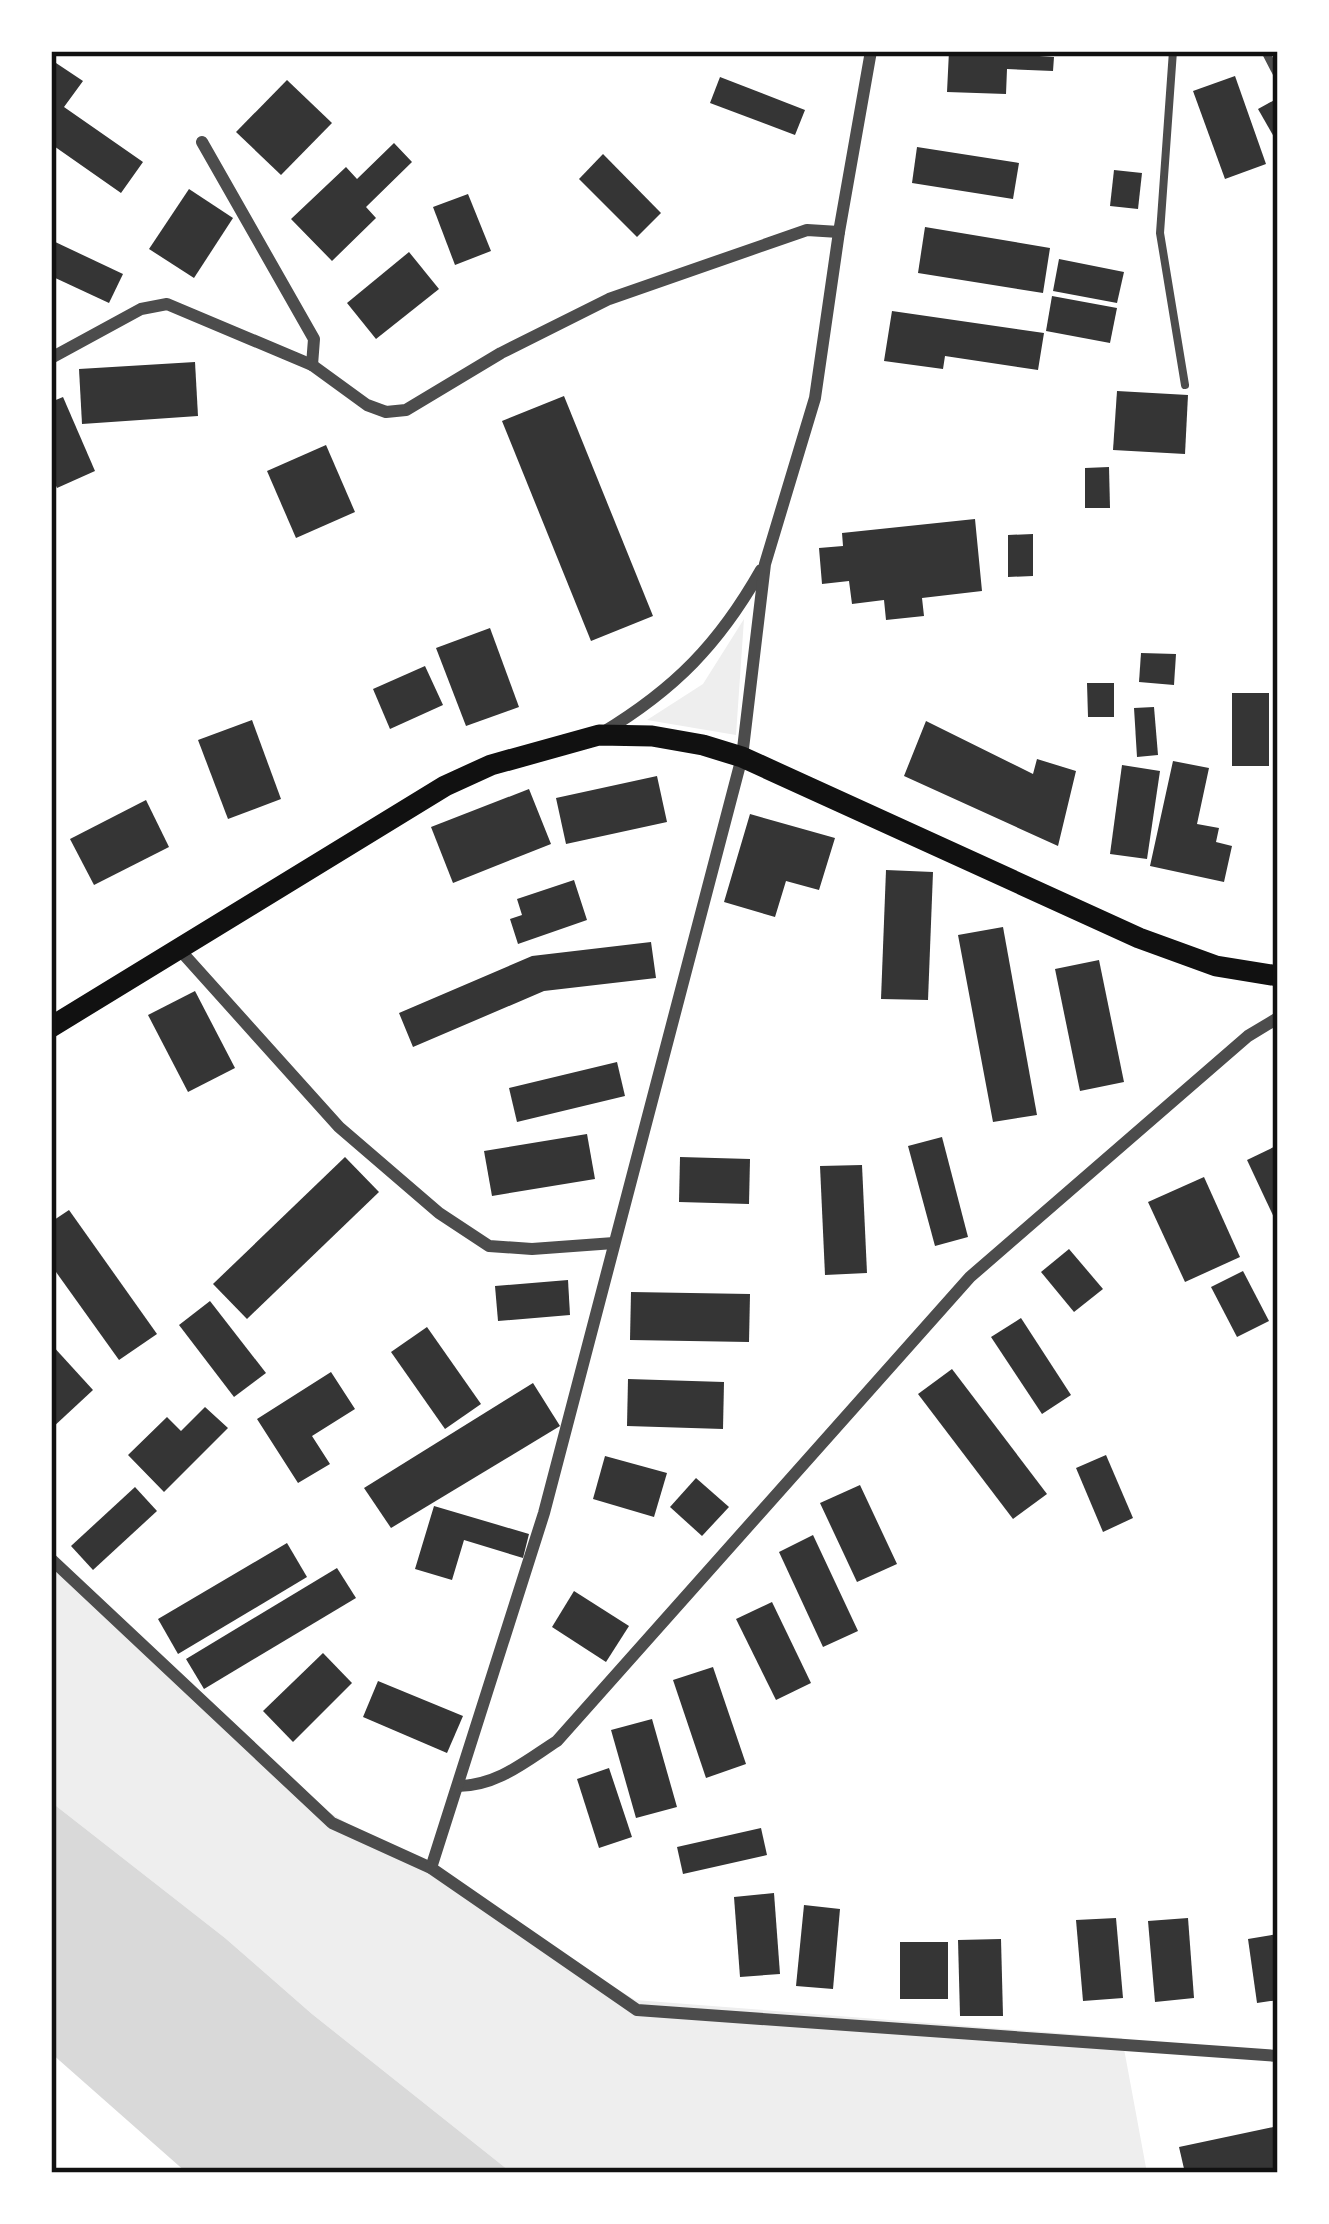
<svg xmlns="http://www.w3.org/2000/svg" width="1329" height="2224" viewBox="0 0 1329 2224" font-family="Quicksand,sans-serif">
<rect width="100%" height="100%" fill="#fff"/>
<!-- green -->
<g fill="#eee">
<polygon points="744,619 736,735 647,720 703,684"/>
<polygon points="51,1552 327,1811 635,2000 1122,2038 1147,2173 512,2173 312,2014 225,1938 51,1802"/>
</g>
<!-- water -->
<polygon fill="#d9d9d9" points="51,1802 225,1938 312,2014 512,2173 187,2173 51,2053"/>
<!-- building -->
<g fill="#353535">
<polygon points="949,51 1025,51 1025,55 1054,57 1053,71 1007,69 1006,94 947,92"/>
<polygon points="53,61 83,81 64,107 143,162 121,193 51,144"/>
<polygon points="1235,76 1266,164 1225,179 1193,91"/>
<polygon points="720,77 805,110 795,135 710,103"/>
<polygon points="287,80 332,123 281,175 236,132"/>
<polygon points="1278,98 1278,144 1258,109"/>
<polygon points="394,143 412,162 366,207 376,218 332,261 291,219 346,167 357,179"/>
<polygon points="917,147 1019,163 1013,199 912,183"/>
<polygon points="603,154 661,213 637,237 579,179"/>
<polygon points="1114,170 1142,173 1138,209 1110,206"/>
<polygon points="189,189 233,218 194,278 149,249"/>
<polygon points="468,194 491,251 455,265 433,207"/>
<polygon points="925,227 1050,248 1043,293 918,273"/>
<polygon points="51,240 123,274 109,303 51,276"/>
<polygon points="409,252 439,289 376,339 347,303"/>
<polygon points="1059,259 1124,272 1117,303 1053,291"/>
<polygon points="1052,296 1117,308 1110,343 1046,331"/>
<polygon points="892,311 1044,333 1038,370 945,356 943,369 884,361"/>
<polygon points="195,362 198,416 82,424 79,369"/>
<polygon points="1117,391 1188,395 1185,454 1113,450"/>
<polygon points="564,396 653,616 591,641 502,421"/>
<polygon points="63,397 95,471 57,488 51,475 51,402"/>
<polygon points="326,445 355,512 296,538 267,471"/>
<polygon points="1109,467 1110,508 1085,508 1085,468"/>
<polygon points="975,519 982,591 922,598 924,616 886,620 884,600 852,604 849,581 822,584 819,548 843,546 842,533"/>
<polygon points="1033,534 1033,576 1008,577 1008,535"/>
<polygon points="490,628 519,707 466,726 436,648"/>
<polygon points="1141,653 1176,654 1174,685 1139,682"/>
<polygon points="425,666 443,705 390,729 373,689"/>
<polygon points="1087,683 1114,683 1114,717 1088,717"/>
<rect x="1232" y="693" width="37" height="73"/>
<polygon points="1154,707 1158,755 1137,757 1134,708"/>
<polygon points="252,720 281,799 228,819 198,740"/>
<polygon points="926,721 1033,774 1037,759 1076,771 1058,846 904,776"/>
<polygon points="1173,761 1209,768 1197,824 1219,828 1216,842 1232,846 1224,882 1150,866"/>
<polygon points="1122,765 1160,771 1147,859 1110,854"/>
<polygon points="657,776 667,822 566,844 556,798"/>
<polygon points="529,789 551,844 453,883 431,827"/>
<polygon points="146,800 169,847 94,885 70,839"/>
<polygon points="750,814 835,838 819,890 786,881 775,917 724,902"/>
<polygon points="886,870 933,872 928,1000 881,999"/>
<polygon points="574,880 587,920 518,944 510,919 522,915 517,899"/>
<polygon points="1003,927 1037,1115 993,1122 958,935"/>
<polygon points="651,942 656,978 544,991 413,1047 399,1013 532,956"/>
<polygon points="1099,960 1124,1082 1080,1091 1055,969"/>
<polygon points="195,991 235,1068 188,1092 148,1015"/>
<polygon points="617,1062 625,1096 517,1122 509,1088"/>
<polygon points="587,1134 595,1179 492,1196 484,1151"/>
<polygon points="942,1137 968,1237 935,1246 908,1146"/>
<polygon points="1278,1145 1278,1226 1247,1160"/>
<polygon points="345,1157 379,1192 247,1319 213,1284"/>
<polygon points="680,1157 750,1159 749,1204 679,1202"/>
<polygon points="862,1165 867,1273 825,1275 820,1166"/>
<polygon points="1204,1177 1240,1257 1185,1282 1148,1202"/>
<polygon points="69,1210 157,1334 119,1360 51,1265 51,1222"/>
<polygon points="1069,1249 1103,1289 1074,1312 1041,1272"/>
<polygon points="1243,1271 1269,1321 1237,1337 1211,1287"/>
<polygon points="568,1280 570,1315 498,1321 495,1286"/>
<polygon points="631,1292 750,1294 749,1342 630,1340"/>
<polygon points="210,1301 266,1373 234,1397 179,1325"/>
<polygon points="1021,1318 1071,1395 1042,1414 991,1337"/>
<polygon points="427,1327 481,1404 445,1429 391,1352"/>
<polygon points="51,1344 93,1390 51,1429"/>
<polygon points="952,1369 1047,1494 1013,1519 918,1394"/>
<polygon points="331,1372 355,1409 312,1436 330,1464 298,1483 257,1419"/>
<polygon points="628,1379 724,1382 723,1429 627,1426"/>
<polygon points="533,1383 560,1426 391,1528 364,1488"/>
<polygon points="205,1407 228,1428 164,1492 128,1455 167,1417 181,1431"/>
<polygon points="1106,1455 1133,1518 1103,1532 1076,1468"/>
<polygon points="605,1456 667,1473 654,1517 593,1499"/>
<polygon points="696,1478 729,1507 702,1536 670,1507"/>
<polygon points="860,1485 897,1564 857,1582 820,1503"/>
<polygon points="135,1487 157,1511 93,1570 71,1546"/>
<polygon points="434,1506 529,1534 523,1558 464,1540 452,1580 415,1569"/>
<polygon points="813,1535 858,1631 823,1647 779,1552"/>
<polygon points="287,1543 307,1577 178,1654 158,1619"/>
<polygon points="337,1568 356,1598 204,1689 186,1659"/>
<polygon points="574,1591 629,1626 606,1662 552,1627"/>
<polygon points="772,1602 811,1683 776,1700 736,1619"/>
<polygon points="323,1653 352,1683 293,1742 263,1711"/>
<polygon points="713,1667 746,1764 706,1778 673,1680"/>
<polygon points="378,1681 463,1716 447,1753 363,1717"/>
<polygon points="652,1719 677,1807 636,1818 611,1730"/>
<polygon points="609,1768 632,1837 599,1848 577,1779"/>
<polygon points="761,1828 767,1855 683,1874 677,1847"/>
<polygon points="774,1893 780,1974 740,1977 734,1897"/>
<polygon points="804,1905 840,1909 833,1989 796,1986"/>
<polygon points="1116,1918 1123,1998 1083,2001 1076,1920"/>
<polygon points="1188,1918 1194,1998 1155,2002 1148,1921"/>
<polygon points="1278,1934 1278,2000 1257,2003 1248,1939"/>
<polygon points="1001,1939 1003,2016 960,2016 958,1940"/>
<rect x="900" y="1942" width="48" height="57"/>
<polygon points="1278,2126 1278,2173 1185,2173 1179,2147"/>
</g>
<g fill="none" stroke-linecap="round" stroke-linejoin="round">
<!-- service -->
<g stroke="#4c4c4c" stroke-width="8">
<polyline points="1173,51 1160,233 1185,385"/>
<polyline points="1265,51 1278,76"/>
</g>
<!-- minor -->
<g stroke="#4c4c4c" stroke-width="12">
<polyline points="202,142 314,339 312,365"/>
<polyline points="51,358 141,309 167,304 312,365 367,405 386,412 406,410 501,353 609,299 807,230 839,232"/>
<path d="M602,733c73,-44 117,-89 159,-163"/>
<polyline points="179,949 339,1127 439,1213 489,1246 532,1249 614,1243"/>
<polyline points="51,1559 332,1823 431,1868 637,2010 1278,2056"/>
<path d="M458,1786c39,0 68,-25 99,-45l413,-464 278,-241 30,-18"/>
<polyline points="431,1868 544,1513 742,757 765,564 815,398 839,232 871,51"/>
</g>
<!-- secondary -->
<polyline stroke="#111" stroke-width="21" points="51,1027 445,786 491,765 599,735 652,736 703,745 742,757 1139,938 1216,966 1278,976"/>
</g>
<!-- border -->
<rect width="1329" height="2224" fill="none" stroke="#ffffff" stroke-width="108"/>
<rect x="54" y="54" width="1221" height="2116" fill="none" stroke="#111" stroke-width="4.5"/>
</svg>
